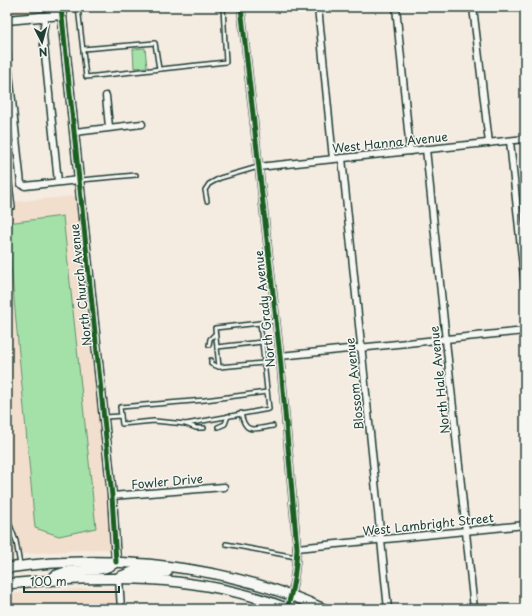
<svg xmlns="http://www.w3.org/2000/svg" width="532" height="616" viewBox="0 0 532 616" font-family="'Playpen Sans',sans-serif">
<rect width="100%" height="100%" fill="#f4ebe1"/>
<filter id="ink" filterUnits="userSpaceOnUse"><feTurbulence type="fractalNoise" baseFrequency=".025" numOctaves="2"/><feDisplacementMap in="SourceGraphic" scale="8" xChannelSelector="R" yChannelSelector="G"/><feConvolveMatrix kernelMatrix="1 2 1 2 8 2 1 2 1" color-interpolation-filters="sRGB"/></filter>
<g filter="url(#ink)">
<!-- built -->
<g fill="#f2decd">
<polygon points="7,7 58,7 58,11 7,16"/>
<polygon points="7,128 13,202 76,196 111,549 96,549 7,555 7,230 35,528 62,216 7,223"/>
<polygon points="93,588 116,589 118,609 7,609 7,594"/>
</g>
<!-- green -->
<g fill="#a4e1a8" stroke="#628f6e">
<polygon points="145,48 147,67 134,68 133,49"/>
<polygon points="63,216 96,528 59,536 35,528 7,223"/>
</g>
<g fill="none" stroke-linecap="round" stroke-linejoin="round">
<defs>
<g id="service">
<polyline points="78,7 86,77 226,62 223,7"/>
<polyline points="61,8 69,7"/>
<polyline points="83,49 155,43 159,69"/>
<polyline points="7,161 13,207 7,207"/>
<polyline points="81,180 136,175"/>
<polyline points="207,201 205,190 209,184 220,178 258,167"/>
<polyline points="260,323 215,328 219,367 264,363"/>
<polyline points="209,345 210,339 215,334"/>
<polyline points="217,347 262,342"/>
<polyline points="211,360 211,364 219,367"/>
<path d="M241,413c4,22 13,16 32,13"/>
<polyline points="121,416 120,407 205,400 267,392"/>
<polyline points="105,417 121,416 122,424 154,421 186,424 269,409 260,323 276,321"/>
<polyline points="186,424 196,428 204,428"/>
<polyline points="218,427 225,424 228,416"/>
<polyline points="7,517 16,541 20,565"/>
<polyline points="226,544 296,557"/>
</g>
<g id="minor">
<path d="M241,7l39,349 17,192c-1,21 -3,40 -10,60"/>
<polyline points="318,7 333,159"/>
<polyline points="396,7 410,151"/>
<polyline points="473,7 489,143"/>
<polyline points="45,17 43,35 58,182"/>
<polyline points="7,54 21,184 25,186 79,180"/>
<polyline points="106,96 109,127"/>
<polyline points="75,132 142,124"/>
<polyline points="510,141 525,287"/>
<polyline points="426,149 474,609"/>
<polyline points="342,158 388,609"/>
<polyline points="258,167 525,139"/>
<polyline points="280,356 525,331"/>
<polyline points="112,496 224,487"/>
<polyline points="297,548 525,525"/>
<polyline points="119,578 121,609"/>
</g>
<g id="tertiary">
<polyline points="61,7 112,496 116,562"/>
<polyline points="7,20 62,15"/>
</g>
<g id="secondary">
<path d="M7,568c103,-15 221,-3 317,41"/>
<polyline points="119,577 135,571 167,572"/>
<path d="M52,578c20,-14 46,-1 64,-16"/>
<path d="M7,584c95,-9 192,-11 282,25"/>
</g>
</defs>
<!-- service casing -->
<use href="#service" stroke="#1f3d34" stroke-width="6"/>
<!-- minor casing -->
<use href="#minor" stroke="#1f3d34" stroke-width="9"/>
<!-- tertiary casing -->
<use href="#tertiary" stroke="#1f3d34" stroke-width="11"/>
<!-- secondary casing -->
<use href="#secondary" stroke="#1f3d34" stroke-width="12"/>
<!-- service -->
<use href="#service" stroke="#f6f6f2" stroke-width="3"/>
<!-- minor -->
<use href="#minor" stroke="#f6f6f2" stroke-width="6"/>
<!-- tertiary -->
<use href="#tertiary" stroke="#f6f6f2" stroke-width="8"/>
<!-- secondary -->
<use href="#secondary" stroke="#f6f6f2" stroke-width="9"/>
<defs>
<g id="cycleway">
<polyline points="61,7 112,496 116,562"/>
<path d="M241,7l39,349 17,192c-1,21 -3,40 -10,60"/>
</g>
</defs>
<!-- cycleway casing -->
<use href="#cycleway" stroke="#f6f6f2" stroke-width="8"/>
<!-- cycleway -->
<use href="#cycleway" stroke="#1b5e20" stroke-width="5"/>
</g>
</g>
<g text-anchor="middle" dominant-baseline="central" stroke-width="3" stroke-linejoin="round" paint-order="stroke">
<!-- street labels -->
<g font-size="12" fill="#1f3d34" stroke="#f6f6f2">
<text transform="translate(390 142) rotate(-6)">West Hanna Avenue</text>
<text transform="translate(80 285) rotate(-96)">North Church Avenue</text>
<text transform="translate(264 309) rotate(-96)">North Grady Avenue</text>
<text transform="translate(439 380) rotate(-96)">North Hale Avenue</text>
<text transform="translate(354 384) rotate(-96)">Blossom Avenue</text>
<text transform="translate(167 481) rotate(-5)">Fowler Drive</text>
<text transform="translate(428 524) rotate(-6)">West Lambright Street</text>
</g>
</g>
<!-- margin -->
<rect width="532" height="616" fill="none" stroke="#f6f6f2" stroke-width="24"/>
<rect x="12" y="12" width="508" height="592" fill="none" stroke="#1f3d34" stroke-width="1.5" filter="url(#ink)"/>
<!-- north arrow -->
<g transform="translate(42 42) rotate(174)" stroke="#f6f6f2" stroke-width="3" paint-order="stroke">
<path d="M0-3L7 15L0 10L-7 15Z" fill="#1f3d34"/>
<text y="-6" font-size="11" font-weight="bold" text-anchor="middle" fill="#1f3d34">N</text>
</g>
<!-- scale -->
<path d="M24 586v6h95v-6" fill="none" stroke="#1f3d34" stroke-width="2"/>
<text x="30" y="586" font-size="12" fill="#1f3d34" stroke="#f6f6f2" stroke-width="3" paint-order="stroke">100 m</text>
</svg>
